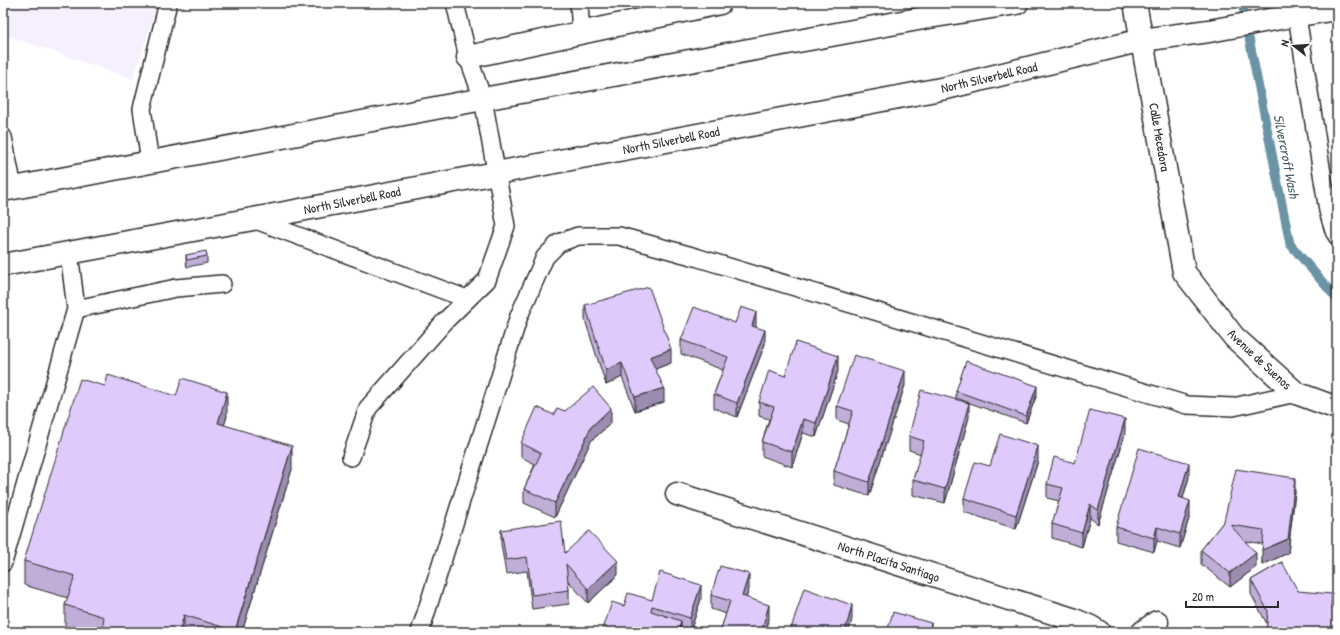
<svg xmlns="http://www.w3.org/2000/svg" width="1340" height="635" viewBox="0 0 1340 635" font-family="'Patrick Hand',sans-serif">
<rect width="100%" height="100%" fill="#fff"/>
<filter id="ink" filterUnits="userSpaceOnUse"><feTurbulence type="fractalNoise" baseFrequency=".025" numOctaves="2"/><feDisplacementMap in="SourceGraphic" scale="8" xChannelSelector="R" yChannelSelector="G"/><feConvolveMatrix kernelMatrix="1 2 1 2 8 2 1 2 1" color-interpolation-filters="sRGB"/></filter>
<g filter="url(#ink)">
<!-- built -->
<polygon fill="#f5effe" points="3,3 158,3 133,79 3,34"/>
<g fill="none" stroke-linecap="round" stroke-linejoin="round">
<!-- stream -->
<polyline stroke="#6b93a6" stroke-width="9" points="1242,3 1290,244 1337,299"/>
<defs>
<g id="lane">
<polyline points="579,3 581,33"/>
<polyline points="1297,16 1328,211 1334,231 1337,236"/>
<polyline points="3,137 13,188"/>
<polyline points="150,162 142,109 168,3"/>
<polyline points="253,219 467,299"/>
<polyline points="76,309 176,288 222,284"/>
<polyline points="351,457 368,408 446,320 487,280 506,226 483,99 468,57 455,3"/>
<polyline points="3,563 76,309 69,252"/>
<polyline points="420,632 519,316 545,257 559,243 578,236 619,236 692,256 1187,405 1233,407 1296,393"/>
</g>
<g id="street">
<polyline points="1135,3 1184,272 1234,337 1296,393 1337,408"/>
<polyline points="468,57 720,3"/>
<polyline points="677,494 1072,619 1091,627 1099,632"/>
<polyline points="1143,632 1157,622"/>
</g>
<g id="secondary">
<polyline points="3,190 483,99 929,17 1017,3"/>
<polyline points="3,265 253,219 946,88 1142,40 1209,31 1286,17 1337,9"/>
</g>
</defs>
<!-- lane casing -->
<use href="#lane" stroke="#2b2b2b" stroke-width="20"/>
<!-- street casing -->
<use href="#street" stroke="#2b2b2b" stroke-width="25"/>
<!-- secondary casing -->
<use href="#secondary" stroke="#2b2b2b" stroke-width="25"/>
<!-- lane -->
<use href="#lane" stroke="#fff" stroke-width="17"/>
<!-- street -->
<use href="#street" stroke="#fff" stroke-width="22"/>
<!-- secondary -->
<use href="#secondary" stroke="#fff" stroke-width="22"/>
</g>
<!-- wall -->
<g fill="#c0aed8" stroke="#2b2b2b">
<polygon points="186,255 207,256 207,263 187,267 186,262"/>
<polygon points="585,305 671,363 655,369 664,402 635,411 622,377 606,385 585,320"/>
<polygon points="735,323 756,327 765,344 737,417 714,408 714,394 723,370 681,354 681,340"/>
<polygon points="838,371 816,437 803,433 792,467 762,456 762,442 769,419 759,416 759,402 785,376"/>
<polygon points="905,385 869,496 834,485 834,471 849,424 837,420 837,406"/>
<polygon points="105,386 227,416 224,425 292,469 242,632 75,632 65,629 65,605 68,598 24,585 24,561"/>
<polygon points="956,391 1037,394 1026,423 956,398"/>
<polygon points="565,411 611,423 591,441 555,517 524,503 524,489 535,464 521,457 521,443 554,415"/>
<polygon points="969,417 945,503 913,495 913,480 921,454 909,450 909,436"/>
<polygon points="1125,434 1098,524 1090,518 1082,547 1052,538 1052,524 1059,501 1047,498 1047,484 1075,463"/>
<polygon points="1038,461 1016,529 964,512 964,498 990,466"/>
<polygon points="1189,477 1183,498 1190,515 1180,548 1157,541 1154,552 1116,541 1116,527"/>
<polygon points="1295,492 1288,553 1262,565 1263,544 1245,541 1256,567 1230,587 1201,564 1201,550 1224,521"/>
<polygon points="501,530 565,553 618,575 588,603 568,581 569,590 569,604 532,609 527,571 506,574 501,544"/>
<polygon points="1282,562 1267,624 1251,594 1251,580"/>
<polygon points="749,589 746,598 769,619 765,632 720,632 726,614 711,609 711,595"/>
<polygon points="701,599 690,632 681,629 681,632 624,606 652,600"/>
</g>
<!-- shaded-wall -->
<g fill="#9c8db0" stroke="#2b2b2b">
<polygon points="756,312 756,327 752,340 752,326"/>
<polygon points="765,330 765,344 737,417 737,403"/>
<polygon points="671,349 671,363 650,371 650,357"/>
<polygon points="838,356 838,371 816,437 816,423"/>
<polygon points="622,363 622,377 606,385 606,370"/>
<polygon points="905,371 905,385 869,496 869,482"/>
<polygon points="1037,386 1037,394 1026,423 1026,416"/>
<polygon points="664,388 664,402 635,411 635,397"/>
<polygon points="227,392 227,416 218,447 218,423"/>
<polygon points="969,403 969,417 945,503 945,489"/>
<polygon points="611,408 611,423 591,441 555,517 555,503 591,427"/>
<polygon points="803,419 803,433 792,467 792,452"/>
<polygon points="1125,419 1125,434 1098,524 1098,510"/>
<polygon points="292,446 292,469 242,632 235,632"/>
<polygon points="1038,446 1038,461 1016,529 1016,515"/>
<polygon points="1189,463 1189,477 1179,511 1179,497"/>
<polygon points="1295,478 1295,492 1288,553 1262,565 1262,550"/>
<polygon points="1190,501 1190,515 1180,548 1180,534"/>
<polygon points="1090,504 1090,518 1082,547 1082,533"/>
<polygon points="1157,527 1157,541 1154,552 1154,538"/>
<polygon points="1256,553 1256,567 1230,587 1230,573"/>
<polygon points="618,561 618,575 588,603 588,589"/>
<polygon points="749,574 749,589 742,610 742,596"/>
<polygon points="701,585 701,599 690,632 690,618"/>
<polygon points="1332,594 1332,608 1331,623 1331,608"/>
<polygon points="769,605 769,619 765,632 761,632"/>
<polygon points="852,605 852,619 849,632 845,632"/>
<polygon points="184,615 184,632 179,632"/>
<polygon points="681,621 681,632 678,632"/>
<polygon points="931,623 931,632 929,632"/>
</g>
<!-- building -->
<g fill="#dfcafb" stroke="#2b2b2b">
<polygon points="206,251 207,256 187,260 186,255"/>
<polygon points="649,287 671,349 650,357 664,388 635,397 622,363 606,370 585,305"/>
<polygon points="694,307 735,323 741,307 756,312 752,326 765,330 737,403 714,394 728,357 681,340"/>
<polygon points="796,342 838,356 816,423 803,419 792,452 762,442 774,407 759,402 769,370 785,376"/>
<polygon points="854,355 905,371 869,482 834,471 853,411 837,406"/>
<polygon points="966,361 1037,386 1026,416 956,391"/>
<polygon points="108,375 176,396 182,378 227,392 218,423 292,446 235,631 184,615 179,632 122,632 103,626 104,617 65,605 75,576 24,561 80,379 105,386"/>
<polygon points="593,387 611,408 591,427 555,503 524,489 541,453 521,443 537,407 554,415 557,408 565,411"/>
<polygon points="921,390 969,403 945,489 913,480 924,441 909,436"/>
<polygon points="1090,410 1125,419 1098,510 1090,504 1082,533 1052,524 1063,488 1047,484 1054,457 1075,463"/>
<polygon points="1000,434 1038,446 1016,515 964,498 975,462 990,466"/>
<polygon points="1139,448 1189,463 1179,497 1190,501 1180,534 1157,527 1154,538 1116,527"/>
<polygon points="1236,469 1295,478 1288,539 1262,550 1264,530 1230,525 1256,553 1230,573 1201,550 1224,521"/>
<polygon points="561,521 565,553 589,531 618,561 588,589 566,564 569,590 532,595 527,557 506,560 501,530"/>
<polygon points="1282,562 1298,591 1332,594 1331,608 1337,609 1337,632 1266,632 1268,611 1251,580"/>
<polygon points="720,566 749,574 742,596 769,605 761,632 720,632 730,601 711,595"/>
<polygon points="660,572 701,585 690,618 652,606 651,611 681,621 678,632 602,632 612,602 624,606 628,593 652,600"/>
<polygon points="804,588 852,605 845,632 790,632"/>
<polygon points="893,612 931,623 929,632 887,632"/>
</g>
</g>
<g text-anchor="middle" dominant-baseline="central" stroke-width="3" stroke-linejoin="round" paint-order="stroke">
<!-- street labels -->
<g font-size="13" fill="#2b2b2b" stroke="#fff">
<text transform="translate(989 77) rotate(-13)">North Silverbell Road</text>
<text transform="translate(1160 137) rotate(80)">Calle Mecedora</text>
<text transform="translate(671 140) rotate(-11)">North Silverbell Road</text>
<text transform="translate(352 200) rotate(-11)">North Silverbell Road</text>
<text transform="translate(1260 359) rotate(43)">Avenue de Suenos</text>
<text transform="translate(889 561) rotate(18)">North Placita Santiago</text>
</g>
<!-- water labels -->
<g font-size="14" font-style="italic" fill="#4b5f68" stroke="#fff">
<text transform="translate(1287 156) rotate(79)">Silvercroft Wash</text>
</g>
</g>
<!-- margin -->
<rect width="1340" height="635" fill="none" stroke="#fff" stroke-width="16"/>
<rect x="8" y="8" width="1324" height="619" fill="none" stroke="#2b2b2b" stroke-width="1.5" filter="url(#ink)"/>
<!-- north arrow -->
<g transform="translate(1294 46) rotate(287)" stroke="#ffffff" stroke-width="3" paint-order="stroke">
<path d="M0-3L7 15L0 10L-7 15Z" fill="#2b2b2b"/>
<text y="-6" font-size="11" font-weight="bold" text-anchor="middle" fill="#2b2b2b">N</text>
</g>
<!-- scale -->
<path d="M1186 601v6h92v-6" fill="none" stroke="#2b2b2b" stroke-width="2"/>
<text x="1192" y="601" font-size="12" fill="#2b2b2b" stroke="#ffffff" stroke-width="3" paint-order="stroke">20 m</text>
</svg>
